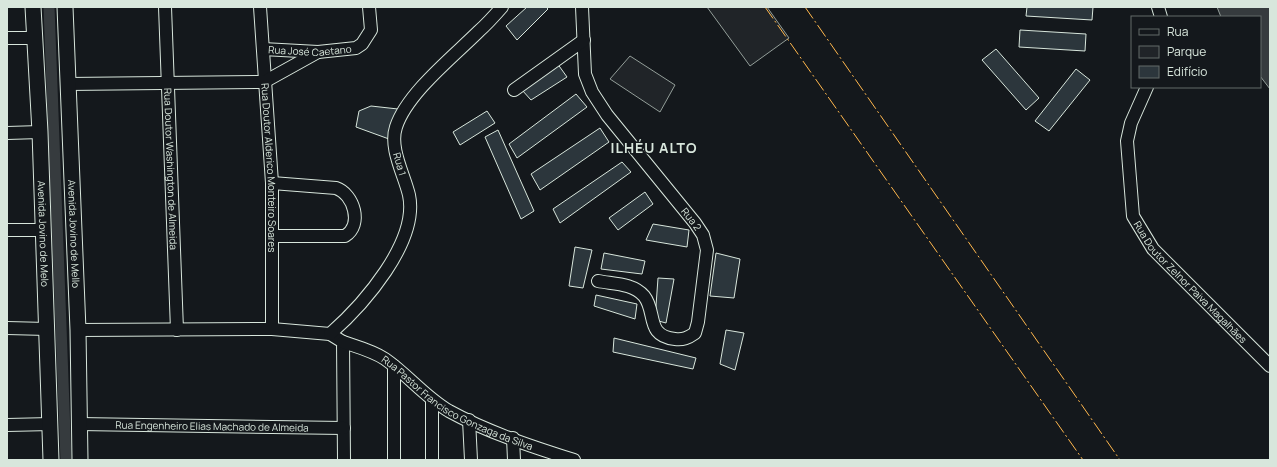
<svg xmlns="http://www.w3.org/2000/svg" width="1277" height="467" viewBox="0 0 1277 467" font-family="Manrope,sans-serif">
<rect width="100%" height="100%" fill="#14181c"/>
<!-- green -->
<g fill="#202428" stroke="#939e99">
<polygon points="707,7 767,7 789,38 750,66"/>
<polygon points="630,56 675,85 660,112 610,79"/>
</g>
<!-- water -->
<polygon fill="#363b3e" stroke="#939e99" points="1217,7 1270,7 1270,89 1260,76 1260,17 1221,17"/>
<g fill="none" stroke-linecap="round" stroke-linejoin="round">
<!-- canal -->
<polyline stroke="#363b3e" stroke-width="11" points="49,7 66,460"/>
</g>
<!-- building -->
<g fill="#2c363c" stroke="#d8e6dc">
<polygon points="527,7 546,7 548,9 517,40 506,26"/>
<polygon points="1027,7 1093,7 1092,20 1026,16"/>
<polygon points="1020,30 1086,34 1085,51 1019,47"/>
<polygon points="996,49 1039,98 1026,110 982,60"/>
<polygon points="557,63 567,77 531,100 522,90"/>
<polygon points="1076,69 1090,80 1049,131 1035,121"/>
<polygon points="576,94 587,107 517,158 509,144"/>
<polygon points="371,106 398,109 389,139 356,127 359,111"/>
<polygon points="487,111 495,123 460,145 453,132"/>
<polygon points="600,128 609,142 540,190 531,174"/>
<polygon points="498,130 534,211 521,219 485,137"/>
<polygon points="622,162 631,172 560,223 553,209"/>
<polygon points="645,192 653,204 618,230 609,218"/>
<polygon points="653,224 689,230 687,247 646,240"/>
<polygon points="575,247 592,250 583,288 569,286"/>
<polygon points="604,253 645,261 642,274 601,269"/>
<polygon points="716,253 740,259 734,298 710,296"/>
<polygon points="658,278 674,279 666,323 655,320"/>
<polygon points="596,295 637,304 635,319 594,306"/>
<polygon points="726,330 744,333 735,370 720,364"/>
<polygon points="614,338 696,358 693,369 613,352"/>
</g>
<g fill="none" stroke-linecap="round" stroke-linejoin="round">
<defs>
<g id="minor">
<path id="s1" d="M165,7l12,323"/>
<path id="s2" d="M260,7l12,176v146"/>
<path id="s3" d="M582,7l3,67 7,18 15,23 88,108 8,12 4,15 -9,72 -3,11c-7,5 -12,7 -20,6 -30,-3 -18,-27 -31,-43 -11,-13 -31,-12 -46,-15"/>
<polyline points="1158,7 1161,17"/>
<polyline points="7,38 34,38"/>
<path id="s4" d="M263,49l55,3 38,-4 6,-4 9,-14 -2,-23"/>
<polyline points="67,84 264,82 318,52"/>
<path id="s5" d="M1147,87l-16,36 -4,18 6,75 20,33 117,117"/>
<polyline points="514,90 584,40"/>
<polyline points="7,133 40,132"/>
<polyline points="7,230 43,230"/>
<path d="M272,236h73c18,-11 9,-42 -9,-48l-64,-5"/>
<polyline points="7,328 47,329"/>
<polyline points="78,330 272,329 330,334 343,342 344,460"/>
<path d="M330,334c33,-29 89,-92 79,-139 -5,-21 -20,-47 -13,-68 11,-34 58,-71 83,-96 8,-7 16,-16 23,-24"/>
<path id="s6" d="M343,342c15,5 30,9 42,17 23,16 40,38 64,52 38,21 84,36 125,49"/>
<polyline points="394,366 394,460"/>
<polyline points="432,400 432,460"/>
<polyline points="469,420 471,460"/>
<path id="s7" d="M79,424l265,4"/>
<polyline points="7,425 51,424"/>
<polyline points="513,438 514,460"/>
</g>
<g id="major">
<path id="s8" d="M33,7l7,125 11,328"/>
<path id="s9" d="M65,7l13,323 2,130"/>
</g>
</defs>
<!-- minor casing -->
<use href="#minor" stroke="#d8e6dc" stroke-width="14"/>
<!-- major casing -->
<use href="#major" stroke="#d8e6dc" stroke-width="17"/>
<!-- minor -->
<use href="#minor" stroke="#14181c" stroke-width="12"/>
<!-- major -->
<use href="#major" stroke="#14181c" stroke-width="15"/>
<!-- power -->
<g stroke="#ffb74d" stroke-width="1" stroke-dasharray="14 3 2 3" stroke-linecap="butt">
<polyline points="765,7 1083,460"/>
<polyline points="805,7 1120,460"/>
</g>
</g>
<g text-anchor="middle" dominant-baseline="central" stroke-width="3" stroke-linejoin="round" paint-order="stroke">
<!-- street labels -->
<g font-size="10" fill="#d8e6dc" stroke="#14181c">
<text stroke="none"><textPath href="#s4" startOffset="47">Rua José Caetano</textPath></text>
<text transform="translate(400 164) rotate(74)">Rua 1</text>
<text stroke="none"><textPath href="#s1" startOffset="162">Rua Doutor Washington de Almeida</textPath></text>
<text stroke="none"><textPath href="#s2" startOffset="161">Rua Doutor Alderico Monteiro Soares</textPath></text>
<text stroke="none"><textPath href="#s3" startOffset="248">Rua 2</textPath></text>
<text stroke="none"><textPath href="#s8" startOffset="227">Avenida Jovino de Melo</textPath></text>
<text stroke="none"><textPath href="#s9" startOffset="227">Avenida Jovino de Mello</textPath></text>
<text stroke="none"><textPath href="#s5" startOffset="221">Rua Doutor Zelnor Paiva Magalhães</textPath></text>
<text stroke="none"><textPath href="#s6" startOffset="131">Rua Pastor Francisco Gonzaga da Silva</textPath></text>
<text stroke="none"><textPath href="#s7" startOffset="133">Rua Engenheiro Elias Machado de Almeida</textPath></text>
</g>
<!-- district labels -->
<g font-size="14" font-weight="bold" letter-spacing="1" fill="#d8e6dc" stroke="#14181c">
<text x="654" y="147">ILHÉU ALTO</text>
</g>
</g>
<!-- border -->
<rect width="1277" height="467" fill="none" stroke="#d8e6dc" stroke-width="16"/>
<!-- legend -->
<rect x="1131" y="16" width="130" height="72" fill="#14181c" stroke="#626a69"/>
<rect x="1139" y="29" width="20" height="6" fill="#14181c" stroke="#626a69"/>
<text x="1167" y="36" font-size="12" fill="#d8e6dc">Rua</text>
<rect x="1139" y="46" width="20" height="12" fill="#202428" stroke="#626a69"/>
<text x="1167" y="56" font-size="12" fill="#d8e6dc">Parque</text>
<rect x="1139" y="66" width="20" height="12" fill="#2c363c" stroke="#626a69"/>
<text x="1167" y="76" font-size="12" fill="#d8e6dc">Edifício</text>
</svg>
